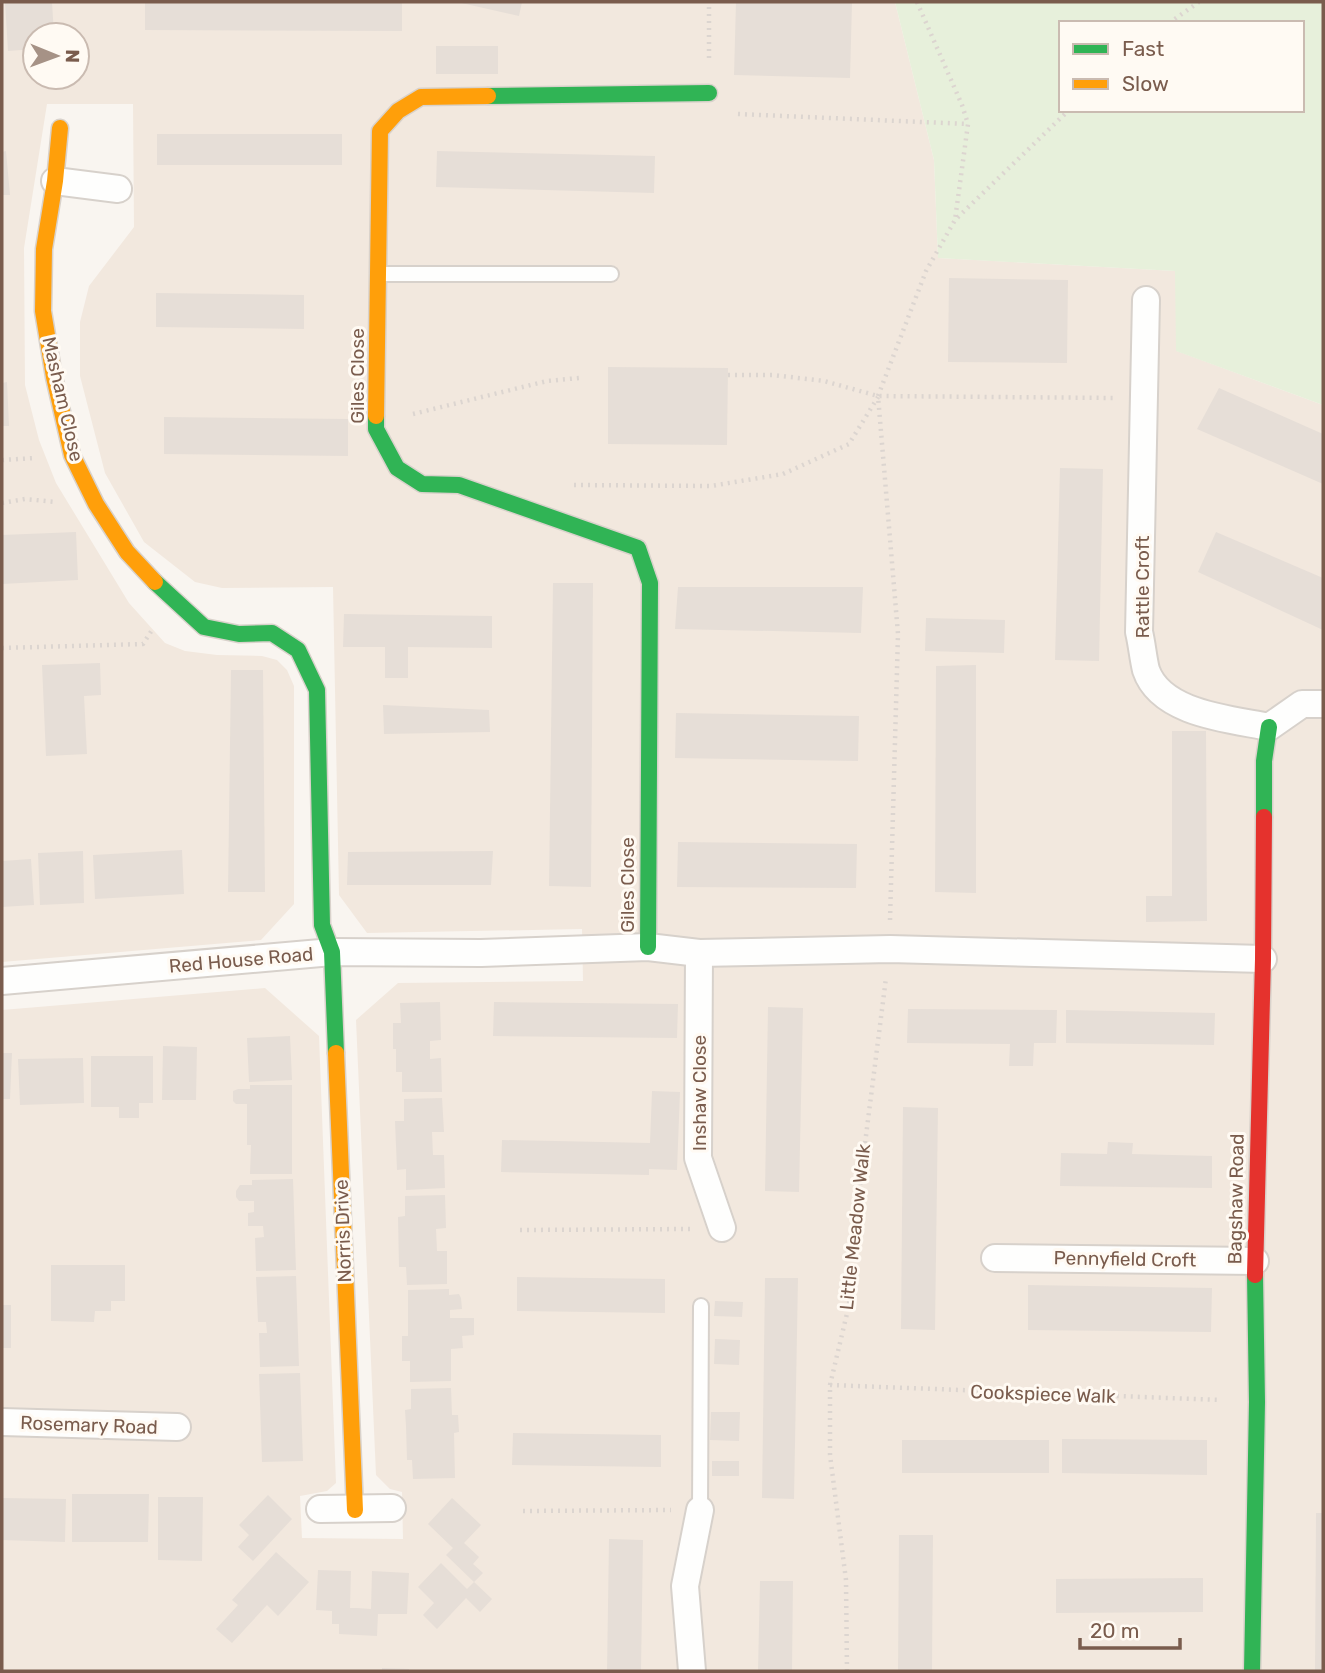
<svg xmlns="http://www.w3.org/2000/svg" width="1325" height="1673" viewBox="0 0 1325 1673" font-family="Rubik,sans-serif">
<rect width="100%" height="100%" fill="#f9f5f0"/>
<!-- residential -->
<path fill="#f2e8de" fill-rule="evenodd" d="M2,2h893l39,158 4,98 238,13 1,80 146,54v1266h-1321v-661l263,-22 54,48 17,447 -9,8 -27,5 2,42 101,1 -1,-47 -12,-3 -14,-14 -20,-455 42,-37 185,-2 -1,-52 -215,4 -28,-38 -6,-308 -111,1 -27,-6 -51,-40 -39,-69 -25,-97v-54l9,-36 45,-59 -1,-123h-86l-23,144 1,137 14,55 17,43 73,120 36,40 20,8 32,4 45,1 15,4 10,10 7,16v218l-33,36 -259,22zM35,35h42v42h-42z"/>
<!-- green -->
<path fill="#e7f0db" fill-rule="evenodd" d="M895,2h428v403l-147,-54 -1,-80 -237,-13 -4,-98zM1061,23h241v87h-241z"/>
<!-- building -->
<g fill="#e6ded7">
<polygon points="5,2 52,2 54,35 35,35 35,49 8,51"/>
<polygon points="145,2 402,2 402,31 145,30"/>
<polygon points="457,2 522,2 519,16"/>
<polygon points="736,2 852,3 850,78 734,75"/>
<rect x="436" y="46" width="62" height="28"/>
<rect x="157" y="134" width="185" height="31"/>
<polygon points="6,151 10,195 2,195 2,152"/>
<polygon points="437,151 655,156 654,193 436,187"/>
<polygon points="949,278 1068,280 1067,363 948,362"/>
<polygon points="156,293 304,295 304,329 156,327"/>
<polygon points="608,367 728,368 727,445 608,444"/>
<polygon points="7,382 9,426 2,426 2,383"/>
<polygon points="1219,388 1323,434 1323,484 1197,429"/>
<polygon points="164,417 348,419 348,456 164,454"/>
<polygon points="1060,468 1103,469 1099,661 1055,660"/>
<polygon points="76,532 78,580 2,584 2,535"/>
<polygon points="1216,532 1323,578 1323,630 1198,572"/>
<polygon points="553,583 593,583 591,887 549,886"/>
<polygon points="678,587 863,587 861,633 675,629"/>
<polygon points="344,614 492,616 492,648 408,647 408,678 385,678 385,647 343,647"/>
<polygon points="926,618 1005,620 1004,653 925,651"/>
<polygon points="100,663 101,695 84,696 87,754 46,756 42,665"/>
<polygon points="976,665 976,893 935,892 936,666"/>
<polygon points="231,670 263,670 265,892 228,892"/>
<polygon points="383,705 489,710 490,732 384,734"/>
<polygon points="676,713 859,716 858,761 675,758"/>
<polygon points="1172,731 1206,731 1207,921 1146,922 1146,896 1172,896"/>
<polygon points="678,842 857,844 856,888 677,887"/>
<polygon points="182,850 184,894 95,899 93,855"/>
<polygon points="83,851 84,903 40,905 38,853"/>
<polygon points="493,851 491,885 347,885 348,852"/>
<polygon points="31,859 34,905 2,907 2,861"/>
<polygon points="440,1002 441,1040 430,1041 430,1059 441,1058 442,1092 402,1092 402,1072 396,1072 396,1049 393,1049 393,1023 401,1023 400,1003"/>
<polygon points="494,1002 678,1004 677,1038 493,1036"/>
<polygon points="768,1007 803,1008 799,1192 765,1191"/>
<polygon points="908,1009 1057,1010 1056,1043 1034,1043 1033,1066 1009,1066 1010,1044 907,1043"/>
<polygon points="1066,1010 1215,1013 1214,1045 1066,1043"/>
<polygon points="290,1036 292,1080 249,1082 247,1038"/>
<polygon points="163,1046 197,1047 196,1100 162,1100"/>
<polygon points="2,1053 12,1053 10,1099 2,1099"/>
<polygon points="91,1056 153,1056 153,1103 139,1103 139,1118 119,1118 119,1107 91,1107"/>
<polygon points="83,1058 84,1103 20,1105 18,1059"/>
<polygon points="250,1085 292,1085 292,1174 250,1174 251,1145 247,1145 247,1104 236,1104 233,1101 233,1091 238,1089 250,1089"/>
<polygon points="652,1091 680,1092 677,1170 649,1169 649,1175 501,1172 502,1140 650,1143"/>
<polygon points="442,1098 444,1132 432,1132 433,1155 444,1155 445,1188 406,1190 406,1169 397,1170 395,1121 404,1121 404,1099"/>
<polygon points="903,1107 938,1108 935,1330 901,1329"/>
<polygon points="1108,1142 1133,1143 1132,1154 1212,1156 1212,1188 1060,1186 1061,1153 1107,1154"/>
<polygon points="293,1179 296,1270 256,1271 255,1238 264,1237 263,1226 248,1226 248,1213 254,1212 254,1201 239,1201 236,1197 236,1191 240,1185 252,1185 252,1180"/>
<polygon points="445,1195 446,1228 436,1229 437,1251 447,1251 447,1284 407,1285 406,1267 399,1267 398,1217 405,1216 405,1196"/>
<polygon points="51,1265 125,1265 125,1301 111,1301 111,1311 95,1311 94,1322 51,1321"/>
<polygon points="296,1276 299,1366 260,1367 259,1333 267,1333 266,1322 258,1322 256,1277"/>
<polygon points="517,1277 665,1279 665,1313 517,1311"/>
<polygon points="765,1278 798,1278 794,1499 762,1498"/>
<polygon points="1028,1285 1212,1288 1211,1332 1028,1330"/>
<polygon points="449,1289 449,1295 459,1294 461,1298 462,1309 450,1310 450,1318 474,1318 474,1335 462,1336 463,1348 451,1349 451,1381 410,1382 410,1361 402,1361 402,1336 408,1336 408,1290"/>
<polygon points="715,1301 743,1302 742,1317 714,1316"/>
<rect x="2" y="1305" width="9" height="43"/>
<polygon points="715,1339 740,1340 739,1365 714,1364"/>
<polygon points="300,1373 303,1461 262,1462 259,1374"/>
<polygon points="451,1388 452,1415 458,1415 459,1432 454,1433 455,1478 413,1479 412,1460 407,1460 406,1426 405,1410 411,1409 411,1389"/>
<polygon points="711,1412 740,1412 739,1441 710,1440"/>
<polygon points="513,1433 661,1435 661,1467 512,1465"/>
<polygon points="1062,1439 1207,1440 1207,1475 1062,1473"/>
<rect x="902" y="1440" width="147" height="33"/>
<rect x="712" y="1461" width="27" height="15"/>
<polygon points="72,1494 149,1494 148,1542 72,1542"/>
<polygon points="268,1495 292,1519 253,1561 238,1547 249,1535 239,1525"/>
<polygon points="158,1497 203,1497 202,1561 158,1560"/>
<polygon points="2,1498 66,1499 65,1542 2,1540"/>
<polygon points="452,1498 481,1525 464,1543 479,1557 473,1564 483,1573 474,1582 492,1599 480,1612 466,1598 437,1629 423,1615 434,1603 418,1587 441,1563 467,1589 474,1582 446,1555 453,1548 428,1524"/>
<polygon points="1316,1513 1323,1513 1323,1671 1315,1671"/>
<polygon points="899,1535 933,1535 932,1671 898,1671"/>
<polygon points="609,1539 643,1540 641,1671 607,1671"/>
<polygon points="276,1552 309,1582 278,1616 267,1605 232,1643 216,1629 238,1605 232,1600"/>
<polygon points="318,1570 351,1571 350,1608 357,1608 371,1609 372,1571 409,1573 407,1614 378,1614 377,1636 339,1634 339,1624 332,1624 332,1611 316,1610"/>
<polygon points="1203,1578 1203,1612 1056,1613 1056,1579"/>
<polygon points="760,1581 793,1581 792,1671 758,1671"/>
<polygon points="382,1668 409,1669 409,1671 382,1671"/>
</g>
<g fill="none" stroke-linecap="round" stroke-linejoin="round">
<defs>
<g id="lane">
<polyline points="378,274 611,274"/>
<polyline points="700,1510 701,1306"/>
</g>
<g id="street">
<polyline points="55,181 118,189"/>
<path d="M1146,300l-7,332c3,12 4,26 7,38 15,44 84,49 123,57l33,-23h21"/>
<polyline points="699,953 698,1158 722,1228"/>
<polyline points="2,981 332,952 481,953 648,947 699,953 890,949 1263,959"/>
<polyline points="995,1258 1255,1261"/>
<polyline points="2,1422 177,1427"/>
<polyline points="320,1509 392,1508"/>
<polyline points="692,1671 685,1586 700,1510"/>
</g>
<g id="fast">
<polyline points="488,96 709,93"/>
<polyline points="376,416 376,429 397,468 422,484 459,485 638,548 650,583 648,947"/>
<polyline points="155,582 204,627 239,634 272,633 298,650 317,690 322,925 332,952 336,1053"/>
<polyline points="1264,817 1264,761 1269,727"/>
<polyline points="1252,1671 1257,1402 1255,1275"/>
</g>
<g id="slow">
<polyline points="60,128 55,181 44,249 43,311 54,377 72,455 96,504 127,552 155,582"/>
<polyline points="376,416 380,131 398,111 421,97 488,96"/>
<polyline points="336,1053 355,1510"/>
</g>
<polyline id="jam" points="1255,1275 1263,959 1264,817"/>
</defs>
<!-- lane casing -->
<use href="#lane" stroke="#d7d1cb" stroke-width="18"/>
<!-- street casing -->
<use href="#street" stroke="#d7d1cb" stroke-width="30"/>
<!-- fast casing -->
<use href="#fast" stroke="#d9d2cb" stroke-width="19"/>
<!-- slow casing -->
<use href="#slow" stroke="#d9d2cb" stroke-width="19"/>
<!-- jam casing -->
<use href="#jam" stroke="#d9d2cb" stroke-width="19"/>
<!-- path -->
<g stroke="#dcd5d0" stroke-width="4.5" stroke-dasharray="2 5" stroke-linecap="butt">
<polyline points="917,2 962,105 968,124 955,220"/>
<polyline points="1169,23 1199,2"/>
<polyline points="709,58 709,2"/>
<polyline points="738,114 968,124"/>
<polyline points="728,375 773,375 824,381 878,396 1116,398"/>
<polyline points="413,414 547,381 579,378"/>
<polyline points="2,460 36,458"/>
<polyline points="574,485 711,486 783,474 849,444 878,397"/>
<polyline points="2,503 25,499 56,502"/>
<polyline points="2,648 143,644 152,630"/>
<polyline points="890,920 898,634 878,396 926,271 955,220 1069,110"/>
<polyline points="520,1230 690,1229"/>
<polyline points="830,1385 1221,1400"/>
<polyline points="523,1511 671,1510"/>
<polyline points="847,1671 846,1580 830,1455 830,1385 849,1305 861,1175 886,978"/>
</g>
<!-- lane -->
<use href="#lane" stroke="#fefefd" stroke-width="14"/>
<!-- street -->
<use href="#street" stroke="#fefefd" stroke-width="26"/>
<!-- fast -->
<use href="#fast" stroke="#30b455" stroke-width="16"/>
<!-- slow -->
<use href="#slow" stroke="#ff9f0a" stroke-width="16"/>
<!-- jam -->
<use href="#jam" stroke="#e5322d" stroke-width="16"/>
</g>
<g text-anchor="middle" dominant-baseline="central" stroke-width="6" stroke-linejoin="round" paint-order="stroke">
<!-- street labels -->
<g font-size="19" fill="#7a5c4d" stroke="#fffaf3">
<text transform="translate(357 376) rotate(-90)">Giles Close</text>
<text transform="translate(63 399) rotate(77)">Masham Close</text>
<text transform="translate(1142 587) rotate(-90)">Rattle Croft</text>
<text transform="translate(627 885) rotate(-90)">Giles Close</text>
<text transform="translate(241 960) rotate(-5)">Red House Road</text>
<text transform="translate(699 1093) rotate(-90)">Inshaw Close</text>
<text transform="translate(1236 1199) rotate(-89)">Bagshaw Road</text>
<text transform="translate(855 1227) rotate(-84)">Little Meadow Walk</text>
<text transform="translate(343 1231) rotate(-92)">Norris Drive</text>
<text transform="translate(1125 1259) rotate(1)">Pennyfield Croft</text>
<text transform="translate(1043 1394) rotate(2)">Cookspiece Walk</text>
<text transform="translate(89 1425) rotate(2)">Rosemary Road</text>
</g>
</g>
<!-- border -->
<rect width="1325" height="1673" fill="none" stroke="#7a5c4d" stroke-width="7"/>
<!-- legend -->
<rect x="1059" y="21" width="245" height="91" fill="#fffaf3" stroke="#cabbb1" stroke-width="2"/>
<rect x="1073" y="44" width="35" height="10" fill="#30b455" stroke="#cabbb1" stroke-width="2"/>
<text x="1122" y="56" font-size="21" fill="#7a5c4d">Fast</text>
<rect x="1073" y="79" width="35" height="10" fill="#ff9f0a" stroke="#cabbb1" stroke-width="2"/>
<text x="1122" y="91" font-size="21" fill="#7a5c4d">Slow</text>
<!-- north arrow -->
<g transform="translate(56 56) rotate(91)"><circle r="33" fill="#fffaf3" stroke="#cabbb1" stroke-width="2"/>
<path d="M0-5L12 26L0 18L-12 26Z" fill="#a69286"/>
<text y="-10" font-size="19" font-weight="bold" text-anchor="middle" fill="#7a5c4d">N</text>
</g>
<!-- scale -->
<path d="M1080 1638v10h100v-10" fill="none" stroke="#7a5c4d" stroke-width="3.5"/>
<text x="1090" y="1638" font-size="21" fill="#7a5c4d" stroke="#fffaf3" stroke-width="5" paint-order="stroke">20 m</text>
</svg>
